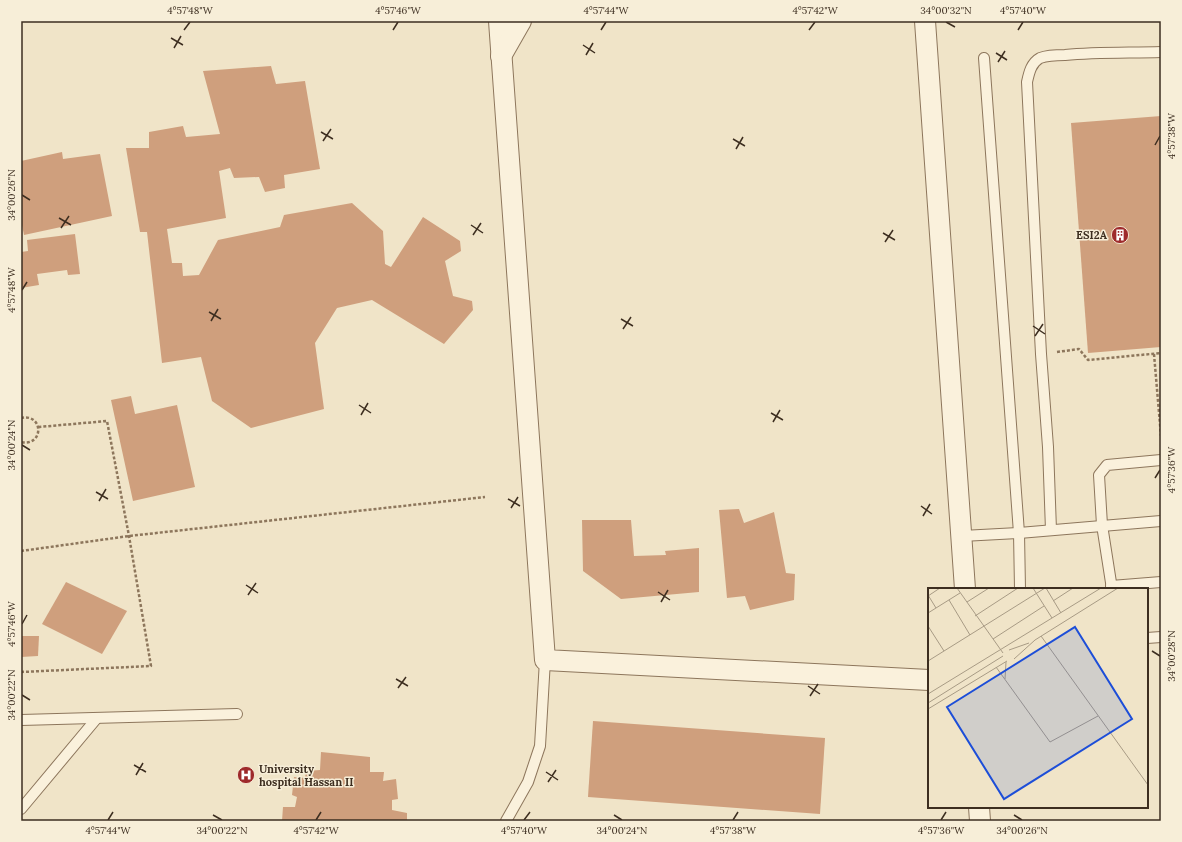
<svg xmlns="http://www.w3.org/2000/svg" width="1182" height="842" viewBox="0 0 1182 842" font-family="Lora,serif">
<rect width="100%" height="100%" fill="#f0e4c8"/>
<!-- building -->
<g fill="#cf9f7d">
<polygon points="271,66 276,84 305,81 320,169 284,175 285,188 265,192 259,177 234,178 230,168 219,171 226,218 167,229 172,263 182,263 183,276 199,275 218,240 280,227 284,215 352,203 383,231 385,264 391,267 423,217 460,241 461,251 445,261 453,296 472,301 473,310 444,344 372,300 337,308 315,343 324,409 251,428 212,401 201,357 162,363 147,232 140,232 126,148 149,148 149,132 183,126 186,137 220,134 203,71"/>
<polygon points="1161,116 1161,347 1088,353 1071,123"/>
<polygon points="62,152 63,159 100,154 112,216 24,235 21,220 21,161"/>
<polygon points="75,234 80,274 68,275 67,270 37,274 39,285 21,288 21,252 28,251 27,240"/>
<polygon points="131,396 135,414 177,405 195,487 133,501 111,400"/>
<polygon points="739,509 744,523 774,512 786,573 795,574 794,600 750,610 745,596 727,598 719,510"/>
<polygon points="582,520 631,520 634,556 666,555 665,551 699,548 699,592 621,599 583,571"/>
<polygon points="66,582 127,611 102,654 42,624"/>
<polygon points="21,636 39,636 38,656 21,657"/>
<polygon points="593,721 825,738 820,814 588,797"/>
<polygon points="321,752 370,757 370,772 384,772 383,781 396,779 398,799 392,800 392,810 407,813 407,821 282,821 283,807 295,807 297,797 292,795 294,777 305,778 306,771 320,770"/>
</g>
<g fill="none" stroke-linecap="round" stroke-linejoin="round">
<defs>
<g id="service">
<polyline points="984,58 1019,533 1020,589"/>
<path d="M1051,530l-3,-83 -7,-93 -14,-272c2,-9 4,-19 13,-24 8,-3 17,-3 25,-3 32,-3 64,-2 96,-3"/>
<polyline points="962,536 1019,533 1161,521"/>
<polyline points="1111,586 1161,582"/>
<polyline points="1112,589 1102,525 1099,475 1107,465 1161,460"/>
<polyline points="1147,638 1161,637"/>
<polyline points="21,720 237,714"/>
<polyline points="21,809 97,718"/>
<polyline points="506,821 528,782 540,746 545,660"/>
</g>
<g id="minor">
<polyline points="499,21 545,660 929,680"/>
<polyline points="925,21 965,589"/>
<polyline points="501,56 521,21"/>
<polyline points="979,807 980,821"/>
</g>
</defs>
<!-- service casing -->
<use href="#service" stroke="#8d765c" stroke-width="12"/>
<!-- minor casing -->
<use href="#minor" stroke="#8d765c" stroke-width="22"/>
<!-- path -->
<g stroke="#8d765c" stroke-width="2.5" stroke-dasharray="3 2" stroke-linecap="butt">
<polyline points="1057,352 1079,349 1088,360 1161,353"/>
<polyline points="1154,354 1161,436"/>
<path d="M21,418c23,-5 23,29 0,24"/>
<polyline points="21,551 129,536 485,497"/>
<polyline points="21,672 151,666 129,536 107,421 39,427"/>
</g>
<!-- service -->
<use href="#service" stroke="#faf1dc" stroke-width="10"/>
<!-- minor -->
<use href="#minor" stroke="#faf1dc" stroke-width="20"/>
</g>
<!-- ticks -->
<path fill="none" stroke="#3d2e20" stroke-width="1.5" d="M946,22l9,5M184,30l6,-8M393,30l5,-8M601,30l5,-8M809,30l6,-8M1018,30l5,-8M171,38l12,7M583,45l12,8M174,48l7,-12M996,53l11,7M586,55l7,-12M998,62l7,-11M321,132l12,7M733,139l12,7M323,141l8,-12M1155,145l5,-9M736,149l7,-12M22,195l8,5M59,218l12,7M471,225l12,8M61,228l8,-12M883,233l12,7M473,235l8,-12M885,242l8,-12M22,290l5,-8M209,312l12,7M621,319l12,7M211,321l7,-12M1033,326l12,8M623,329l8,-12M1035,336l8,-12M359,405l12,8M771,413l12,7M361,415l7,-12M773,422l7,-12M22,445l8,5M1155,478l5,-8M96,492l12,7M508,499l12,7M99,501l7,-12M921,506l11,8M511,508l7,-11M923,516l7,-12M246,585l12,8M658,592l12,8M248,595l8,-12M661,602l7,-12M22,624l5,-9M1152,651l8,5M396,679l12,7M808,686l12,8M398,688l8,-11M22,695l8,5M810,696l8,-12M134,765l12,7M546,772l12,8M136,775l7,-12M548,782l8,-12M213,815l9,5M614,815l8,5M1014,815l8,5M108,820l5,-8M316,820l5,-8M524,820l6,-8M733,820l5,-8M941,820l5,-8"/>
<!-- icons -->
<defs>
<symbol id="building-disc" viewBox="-11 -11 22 22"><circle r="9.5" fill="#9e2a2b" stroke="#f7eed8"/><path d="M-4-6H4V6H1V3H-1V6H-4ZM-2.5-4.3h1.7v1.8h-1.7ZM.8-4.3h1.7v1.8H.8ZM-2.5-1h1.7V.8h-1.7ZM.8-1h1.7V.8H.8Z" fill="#fff"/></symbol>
<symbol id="hospital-disc" viewBox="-11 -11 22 22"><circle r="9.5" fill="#9e2a2b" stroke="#f7eed8"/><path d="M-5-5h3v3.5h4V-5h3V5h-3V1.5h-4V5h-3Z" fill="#fff"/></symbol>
</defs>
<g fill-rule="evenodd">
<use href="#building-disc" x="1110" y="225" width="20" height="20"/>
<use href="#hospital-disc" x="236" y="765" width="20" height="20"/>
</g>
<g text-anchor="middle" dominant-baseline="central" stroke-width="3" stroke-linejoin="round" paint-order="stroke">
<!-- poi labels -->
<g font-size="11" font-weight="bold" fill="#3d2e20" stroke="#f7eed8" text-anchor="end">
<text x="1107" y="235">ESI2A</text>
<text x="259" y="769" text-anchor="start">University<tspan x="259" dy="13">hospital Hassan II</tspan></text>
</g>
</g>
<!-- overview -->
<g transform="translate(928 588)">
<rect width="220" height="220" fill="#f0e4c8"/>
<path fill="none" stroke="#a89b85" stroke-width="1" d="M29,0l46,65M105,0l19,30M118,0l15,25M0,7l8,13M0,8l12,-8M21,12l21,35M125,13l20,-13M39,14l22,-14M0,25l32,-20M47,28l43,-28M0,38l16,25M113,48l107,149M65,51l51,-33M81,62l20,-7M86,71l21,-19 83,-52M0,73l117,-73M68,79l54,75 48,-26M77,91l1,-17M0,106l173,-106M0,115l75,-47M0,121l79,-48"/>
<path fill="#1d4ed8" fill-opacity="0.15" stroke="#1d4ed8" stroke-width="2" d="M147,39l57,92 -128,80 -57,-92z"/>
<rect width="220" height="220" fill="none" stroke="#3d2e20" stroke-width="2"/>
</g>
<!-- border -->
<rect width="1182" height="842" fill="none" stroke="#f7eed8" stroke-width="44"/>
<rect x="22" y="22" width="1138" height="798" fill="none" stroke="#3d2e20" stroke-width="1.5"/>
<g font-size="10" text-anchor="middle" fill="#3d2e20">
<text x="190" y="14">4°57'48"W</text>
<text x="398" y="14">4°57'46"W</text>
<text x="606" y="14">4°57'44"W</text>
<text x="815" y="14">4°57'42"W</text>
<text x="946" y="14">34°00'32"N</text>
<text x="1023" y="14">4°57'40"W</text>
<text transform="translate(1171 136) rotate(-90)" y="4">4°57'38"W</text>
<text transform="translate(11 195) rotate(-90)" y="4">34°00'26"N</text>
<text transform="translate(11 290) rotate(-90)" y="4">4°57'48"W</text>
<text transform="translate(11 445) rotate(-90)" y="4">34°00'24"N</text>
<text transform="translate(1171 470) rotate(-90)" y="4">4°57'36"W</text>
<text transform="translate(11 624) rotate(-90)" y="4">4°57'46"W</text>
<text transform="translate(1171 656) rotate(-90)" y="4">34°00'28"N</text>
<text transform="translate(11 695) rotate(-90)" y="4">34°00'22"N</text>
<text x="108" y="834">4°57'44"W</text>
<text x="222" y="834">34°00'22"N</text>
<text x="316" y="834">4°57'42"W</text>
<text x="524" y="834">4°57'40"W</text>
<text x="622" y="834">34°00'24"N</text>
<text x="733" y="834">4°57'38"W</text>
<text x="941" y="834">4°57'36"W</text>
<text x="1022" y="834">34°00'26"N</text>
</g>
</svg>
